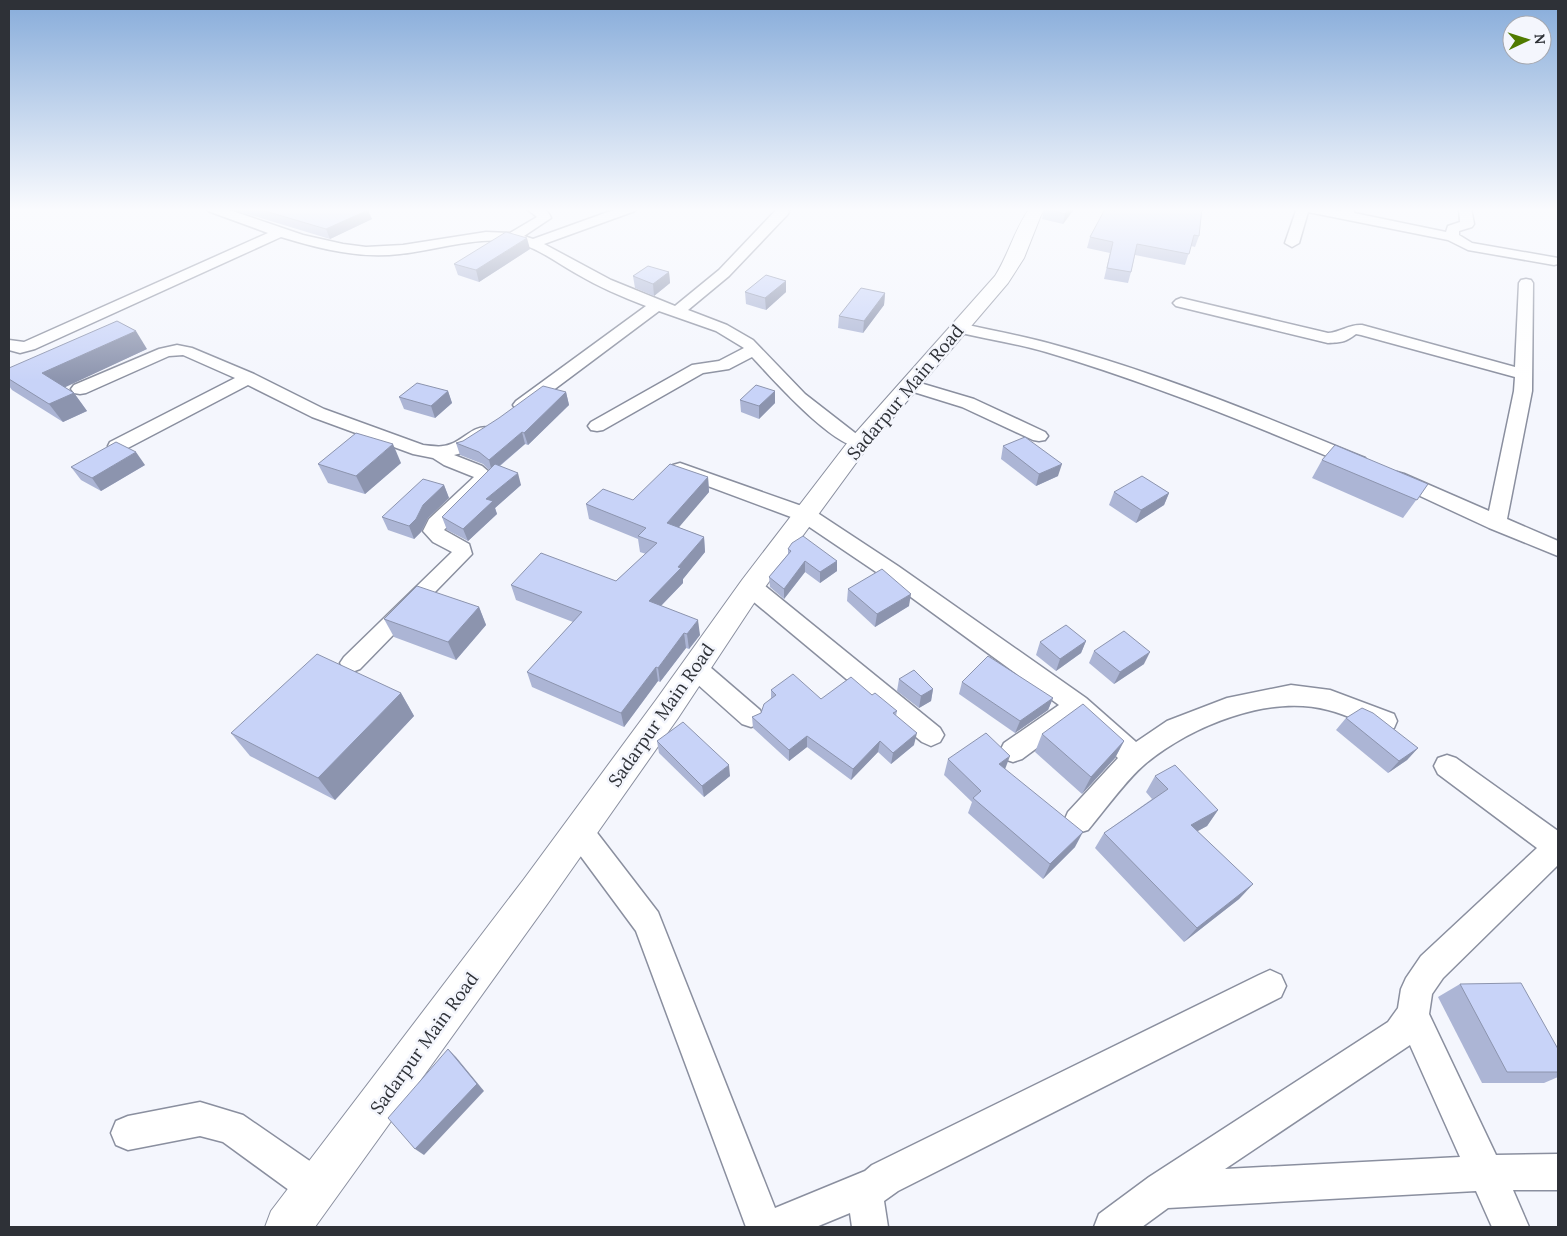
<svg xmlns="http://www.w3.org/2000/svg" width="1567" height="1236" font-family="Lora,serif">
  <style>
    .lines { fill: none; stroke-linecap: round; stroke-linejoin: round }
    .street-casing { stroke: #8a8f9f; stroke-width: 3 }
    .secondary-casing { stroke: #8a8f9f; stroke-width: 2 }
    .street { fill: #fff; fill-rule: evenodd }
    .secondary { fill: #fff; fill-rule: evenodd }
    .wall { fill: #acb5d5 }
    .shaded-wall { fill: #8c94ae }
    .building { fill: #c8d3f8; stroke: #8c94ae }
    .labels { text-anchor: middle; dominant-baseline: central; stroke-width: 5; stroke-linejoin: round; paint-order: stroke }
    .street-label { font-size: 18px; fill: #2e3137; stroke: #f4f6fd }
  </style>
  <rect width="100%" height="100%" fill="#f4f6fd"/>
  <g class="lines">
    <g class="street-casing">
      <g id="street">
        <path d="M207,208h17l79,27 40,9 23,3 37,-2 83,-13 24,1 27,-16 -11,-9c10,0 21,-2 25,10l-27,18 9,3 86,-31h17l-1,3 -91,33 67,36 64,26 44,-36 59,-62h10l1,3 -1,3 -59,62 -41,34 39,15 26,15 52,54 63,49 -3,4c-27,7 -94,-70 -113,-90l-23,12 -26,4 -100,57 -6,1 -6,-1 -3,-4 3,-4 101,-57 27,-4 25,-13 -28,-17 -57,-20 -131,98 -6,1 -6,-1 -3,-4 3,-4 130,-95c-24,-9 -47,-19 -69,-32 -20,-11 -41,-28 -64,-32 -38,-6 -75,8 -113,12 -40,5 -80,-5 -119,-17l-246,112 -15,4 -11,-3v-10l15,2 244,-109 -60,-22z"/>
        <polygon points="1297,208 1324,208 1341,211 1342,208 1354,208 1354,213 1446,232 1448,226 1460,222 1459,208 1471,208 1474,224 1472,227 1459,231 1459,235 1472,243 1558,258 1558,264 1554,265 1468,250 1448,240 1308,212 1299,243 1292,247 1285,243"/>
        <path d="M1526,279l5,1 2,3 -1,108 -25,128 51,22v15l-69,-28 -99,-46 -3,-4 3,-4 7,-2 7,2 85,37 25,-120 1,-14 -154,-42 -5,-1c-12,9 -14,8 -28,9l-152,-37 -3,-3 3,-3 5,-2 147,35c13,-1 21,-9 34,-8l153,42 4,-84 2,-3z"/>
        <path d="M959,323c30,7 60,12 89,20 108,29 213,72 317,115l2,4 -2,4 -7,2 -7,-2c-100,-42 -201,-83 -305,-114 -30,-9 -62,-13 -93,-21l-2,-3 2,-3z"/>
        <path d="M177,345l15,3 62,26 70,35 99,36c10,1 18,3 28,-1 14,-5 23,-20 39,-16l3,4 -3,4 -24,16 -12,3 28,11 13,11 -51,53 25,14 3,10 -112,115 -8,3 -8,-3 -4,-6 4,-6 108,-105 -19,-10 -10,-11 6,-12 45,-42 -30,-12 -11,-7 -20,-4 -101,-37 -64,-32 -124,65 -7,2 -7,-2 -2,-4 2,-4 125,-64 -52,-23 -14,1 -83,37 -6,1 -6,-1 -3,-4 3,-4 85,-36z"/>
        <polygon points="910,380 974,399 1045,432 1048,436 1045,440 1039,441 1033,440 962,407 904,389 901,385 904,381"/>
        <path d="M680,463l133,47 85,56 188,132 50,44 31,-21 60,-23 64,-13 39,5 64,24 3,7 -3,7 -9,3c-19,-6 -37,-16 -57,-21 -59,-16 -137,16 -183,54 -19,16 -40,46 -57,66l-10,3 -10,-3 -4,-9 4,-9 50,-54 -42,-39 -54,40 -9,3 -9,-3 -4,-8 4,-8 55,-38 -177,-129 -83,-56 -126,-47 -2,-4 2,-4z"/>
        <polygon points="751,579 759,581 940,728 944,735 940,742 931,746 922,742 743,593 740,587 743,581"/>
        <polygon points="695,659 703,661 760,710 763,717 760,724 751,727 742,724 687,675 683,668 687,661"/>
        <path d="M1447,755l9,3 102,73v34l-115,113 -11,16 -3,20 67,141 62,-1v36h-45l16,37h-37l-16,-36 -308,17 -26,19h-48l5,-13 50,-37 239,-155 10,-14 3,-19 5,-11 15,-22 116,-108 -99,-74 -4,-8 4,-8zM1410,1045l50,112 -235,12z"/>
        <polygon points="578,818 588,821 658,912 775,1208 865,1171 872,1165 1259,975 1270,970 1281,975 1286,986 1281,997 898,1191 884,1201 888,1227 852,1227 850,1213 816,1227 746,1227 636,931 568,839 564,830 568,821"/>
        <polygon points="200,1102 243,1115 330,1175 335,1188 330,1201 317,1206 304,1201 223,1142 200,1136 128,1150 116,1145 111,1133 116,1121 128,1116"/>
      </g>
    </g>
    <g class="secondary-casing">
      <path id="secondary" d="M1030,208h16l-5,7 -17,43 -16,25 -141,165 -107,146 -82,124 -130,185 -233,324h-50l6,-16 253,-332 132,-179 86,-120 109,-142 144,-162c14,-22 20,-48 35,-68z"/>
    </g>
    <use href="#street" class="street"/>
    <use href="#secondary" class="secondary"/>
  </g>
  <g class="wall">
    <polygon points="236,208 362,208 372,219 330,239 237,211"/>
    <polygon points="1044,208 1075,208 1063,224 1042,219"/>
    <polygon points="1105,209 1199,236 1195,247 1191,246 1185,265 1135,255 1131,272 1128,283 1104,279 1110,253 1087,248 1090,237"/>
    <polygon points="530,249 479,282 458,275 454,264"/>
    <polygon points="669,272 670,283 654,296 635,288 633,276"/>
    <polygon points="786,281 786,292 766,310 746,304 745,292"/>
    <polygon points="885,293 884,305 863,333 838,328 839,316"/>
    <polygon points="147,349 64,387 74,393 87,411 63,422 12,390 9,386 9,368"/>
    <polygon points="448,391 452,403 435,418 404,409 399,397"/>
    <polygon points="775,391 775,403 759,419 741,412 740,400"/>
    <polygon points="566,392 569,405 528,445 525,444 500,466 521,485 495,508 497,514 468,541 447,530 442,517 489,470 483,464 460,455 456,443 463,441"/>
    <polygon points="1003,446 1058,476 1036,486 1001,459"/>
    <polygon points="1322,460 1428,484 1403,518 1312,478"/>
    <polygon points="401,463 365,494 328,483 318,464"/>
    <polygon points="145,465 101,491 81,480 71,467"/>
    <polygon points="708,477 709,492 678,527 704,537 705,552 683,579 683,583 661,606 700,635 689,649 686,648 660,682 658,681 624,727 532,687 527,672 573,622 516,600 511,585 616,581 646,554 640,552 638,539 589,519 586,504 633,500"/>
    <polygon points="444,485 449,498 428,518 421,532 414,539 388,530 382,517"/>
    <polygon points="1114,492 1169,493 1164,505 1136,523 1109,505"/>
    <polygon points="788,549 837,561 837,571 820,583 805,572 784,599 770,587 769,577 788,554"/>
    <polygon points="848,589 909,606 875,627 847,601"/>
    <polygon points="479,607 486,625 456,660 394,637 384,619"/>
    <polygon points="1086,641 1081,653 1056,671 1036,655 1040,642"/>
    <polygon points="1094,651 1144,664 1114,684 1089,663"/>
    <polygon points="899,679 933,689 931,701 919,708 897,691"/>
    <polygon points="962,682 1053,698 1048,710 1015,733 959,694"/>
    <polygon points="771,690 821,699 872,695 897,711 896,716 914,745 891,764 878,752 851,780 807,747 789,761 753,728 752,717 761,713 771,698"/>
    <polygon points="401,693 414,716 335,800 250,756 231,733"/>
    <polygon points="1346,718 1418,748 1407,760 1388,773 1336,730"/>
    <polygon points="1042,734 1124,741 1115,758 1082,794 1035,752"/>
    <polygon points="657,741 730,776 704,797 659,753"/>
    <polygon points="948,759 1005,769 1075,847 1043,879 968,813 972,802 944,775"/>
    <polygon points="1155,776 1218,810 1207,826 1197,831 1253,884 1239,899 1184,942 1095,848 1104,833 1152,799 1146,792"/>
    <polygon points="1460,984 1558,1049 1558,1077 1544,1083 1482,1083 1438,997"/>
  </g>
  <g class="shaded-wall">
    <polygon points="1070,208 1075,208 1063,224 1065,214"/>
    <polygon points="368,210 372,219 330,239 326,229"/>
    <polygon points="527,238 530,249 479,282 476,270"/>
    <polygon points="669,272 670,283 654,296 653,284"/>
    <polygon points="786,281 786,292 766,310 765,298"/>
    <polygon points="885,293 884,305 863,333 864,321"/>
    <polygon points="136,331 147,349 55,392 42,373"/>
    <polygon points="448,391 452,403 435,418 431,406"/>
    <polygon points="775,391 775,403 759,419 759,406"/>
    <polygon points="566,392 569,405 528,445 524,433"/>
    <polygon points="74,393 87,411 63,422 49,404"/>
    <polygon points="522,432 525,444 492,472 489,460"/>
    <polygon points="393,444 401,463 365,494 356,476"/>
    <polygon points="136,452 145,465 101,491 92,478"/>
    <polygon points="1062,464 1058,476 1036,486 1039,474"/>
    <polygon points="518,473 521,485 495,508 497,514 468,541 463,529 486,499"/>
    <polygon points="708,477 709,492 669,539 667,523"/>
    <polygon points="444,485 449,498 428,518 421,532 414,539 409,526 423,505"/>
    <polygon points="1169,493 1164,505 1136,523 1141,510"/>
    <polygon points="704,537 705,552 683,579 683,583 651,616 649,601"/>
    <polygon points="805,561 805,572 784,599 784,589"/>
    <polygon points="837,561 837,571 820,583 820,572"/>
    <polygon points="911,594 909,606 875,627 877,614"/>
    <polygon points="479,607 486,625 456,660 448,642"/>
    <polygon points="698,620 700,635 689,649 687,634"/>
    <polygon points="684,633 686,648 660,682 658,668"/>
    <polygon points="1086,641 1081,653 1056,671 1060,659"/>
    <polygon points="1150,652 1144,664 1114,684 1120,672"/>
    <polygon points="656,667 658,681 624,727 621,713"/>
    <polygon points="933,689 931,701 919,708 921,696"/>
    <polygon points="401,693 414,716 335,800 318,778"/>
    <polygon points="1053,698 1048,710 1015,733 1020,721"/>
    <polygon points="917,733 914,745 891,764 893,753"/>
    <polygon points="807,736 807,747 789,761 789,750"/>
    <polygon points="880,741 878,752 851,780 853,769"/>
    <polygon points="1124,741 1115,758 1082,794 1091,777"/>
    <polygon points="1418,748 1407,760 1388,773 1399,761"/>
    <polygon points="1010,756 1004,772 999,764"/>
    <polygon points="729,765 730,776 704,797 702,786"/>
    <polygon points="1218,810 1207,826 1180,841 1191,825"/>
    <polygon points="1083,832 1075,847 1043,879 1050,864"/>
    <polygon points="1253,884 1239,899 1184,942 1197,928"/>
    <polygon points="448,1049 456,1057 484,1091 424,1155 415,1149"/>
  </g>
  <g class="building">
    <polygon points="255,208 362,208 368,210 326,229"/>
    <polygon points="1044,208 1070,208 1065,214"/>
    <polygon points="1116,208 1165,208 1177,210 1178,208 1202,208 1199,236 1194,235 1189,254 1137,244 1131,272 1107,268 1113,242 1090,237 1105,209 1115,211"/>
    <polygon points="506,232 527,238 476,270 454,264"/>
    <polygon points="648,266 669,272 653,284 633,276"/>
    <polygon points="766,275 786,281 765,298 745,292"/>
    <polygon points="861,288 885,293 864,321 839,316"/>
    <polygon points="117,321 136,331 42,373 74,393 49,404 9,379 9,368"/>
    <polygon points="417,383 448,391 431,406 399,397"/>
    <polygon points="756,385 775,391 759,406 740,400"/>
    <polygon points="543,386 566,392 524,433 522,432 489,460 479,452 456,443 463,441 499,418"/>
    <polygon points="356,433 393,444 356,476 318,464"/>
    <polygon points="1025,437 1062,464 1039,474 1003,446"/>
    <polygon points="116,442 136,452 92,478 71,467"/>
    <polygon points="1335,445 1428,484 1417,500 1322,460"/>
    <polygon points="495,464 518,473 486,499 493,501 463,529 442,517"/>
    <polygon points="670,464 708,477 667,523 704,537 678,567 681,568 649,601 698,620 687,634 684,633 658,668 656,667 621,713 527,672 582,612 511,585 541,553 616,581 657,543 638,536 646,528 586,504 603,489 633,500"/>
    <polygon points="1142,476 1169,493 1141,510 1114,492"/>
    <polygon points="423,479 444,485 423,505 416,519 409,526 382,517"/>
    <polygon points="803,536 837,561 820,572 805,561 784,589 769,577 791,551 788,549 792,543"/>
    <polygon points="882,569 911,594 877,614 848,589"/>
    <polygon points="417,586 479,607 448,642 384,619"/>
    <polygon points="1066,625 1086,641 1060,659 1040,642"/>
    <polygon points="1124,631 1150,652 1120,672 1094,651"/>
    <polygon points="317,654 401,693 318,778 231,733"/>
    <polygon points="988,656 1053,698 1020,721 962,682"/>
    <polygon points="914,670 933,689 921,696 899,679"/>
    <polygon points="793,674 821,699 851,677 872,695 875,693 897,711 893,713 917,733 893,753 880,741 853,769 807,736 789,750 752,717 761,713 764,704 776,695 771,690"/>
    <polygon points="1083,704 1124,741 1091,777 1042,734"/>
    <polygon points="1362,708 1373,713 1418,748 1399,761 1346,718"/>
    <polygon points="683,722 729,765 702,786 657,741"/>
    <polygon points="986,733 1010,756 999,764 1083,832 1050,864 973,798 981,791 948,759"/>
    <polygon points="1175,765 1218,810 1191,825 1253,884 1197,928 1104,833 1168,789 1155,776"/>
    <polygon points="1521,983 1558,1049 1558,1072 1507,1072 1460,984"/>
    <polygon points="448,1049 477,1084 415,1149 388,1118"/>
  </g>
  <linearGradient id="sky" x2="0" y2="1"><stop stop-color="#87acda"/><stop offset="0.55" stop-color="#fafbfe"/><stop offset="1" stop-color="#fafbfe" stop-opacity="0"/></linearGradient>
  <rect width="1567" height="381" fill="url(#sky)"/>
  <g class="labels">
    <g class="street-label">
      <text transform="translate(905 392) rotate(-50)">Sadarpur Main Road</text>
      <text transform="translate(661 715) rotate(-55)">Sadarpur Main Road</text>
      <text transform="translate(424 1043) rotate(-54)">Sadarpur Main Road</text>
    </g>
  </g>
  <rect width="1567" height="1236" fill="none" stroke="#2e3137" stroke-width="20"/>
  <g transform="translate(1527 40) rotate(86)"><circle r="24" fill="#f4f6fd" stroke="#a5a7ae"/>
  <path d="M0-4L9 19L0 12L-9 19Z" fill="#507b00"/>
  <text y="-8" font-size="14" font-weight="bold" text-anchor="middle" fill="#2e3137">N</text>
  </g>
</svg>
